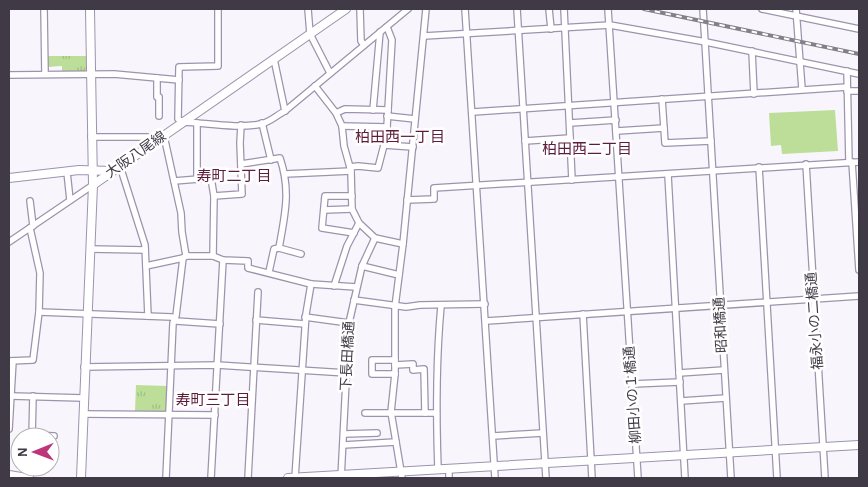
<svg xmlns="http://www.w3.org/2000/svg" width="868" height="487" font-family="'Alegreya Sans','Noto Sans JP',sans-serif">
  <style>
    .park { fill: url(#park-tufts) }
    .pitch { fill: #bcde98 }
    .lines { fill: none; stroke-linecap: round; stroke-linejoin: round }
    .street-casing { stroke: #9d93ae; stroke-width: 8 }
    .secondary-casing { stroke: #9d93ae; stroke-width: 10 }
    .street { stroke: #fff; stroke-width: 5.5 }
    .secondary { stroke: #fff; stroke-width: 8 }
    .rail-casing { stroke: #84808a; stroke-width: 4 }
    .rail { stroke: #fff; stroke-width: 2; stroke-dasharray: 5.5; stroke-linecap: butt }
    .labels { text-anchor: middle; dominant-baseline: central; stroke-width: 5; stroke-linejoin: round; paint-order: stroke }
    .street-label { font-size: 14px; fill: #3f3a46; stroke: #fff }
    .neighbourhood-label { font-size: 15px; fill: #5d1c3b; stroke: #fff }
  </style>
  <defs>
    <pattern id="park-tufts" width="24" height="20" patternUnits="userSpaceOnUse" patternTransform="scale(1.25)"><rect width="24" height="20" fill="#bcde98"/><path d="M3 7l-1-3M5 7V3M7 7l1-3M15 17l-1-3M17 17v-4M19 17l1-3" fill="none" stroke="#a3bf84"/></pattern>
  </defs>
  <rect width="100%" height="100%" fill="#f8f6fc"/>
  <g class="park">
    <polygon points="46,56 86,56 86,72 62,73 62,66 46,67"/>
    <polygon points="136,385 168,386 168,411 165,413 135,412"/>
  </g>
  <polygon class="pitch" points="835,110 838,151 782,154 781,145 771,146 769,113"/>
  <g class="lines">
    <g class="street-casing">
      <g id="street">
        <polyline points="44,9 45,74"/>
        <path d="M218,9v57l-39,1 -1,52 5,3c24,1 55,7 78,2 9,-2 16,-9 24,-13l123,-102"/>
        <polyline points="308,9 310,34 330,73"/>
        <polyline points="360,9 361,41 364,45"/>
        <polyline points="465,9 495,478"/>
        <polyline points="517,9 546,478"/>
        <polyline points="549,9 551,29"/>
        <polyline points="564,9 572,180"/>
        <polyline points="608,9 638,478"/>
        <polyline points="703,9 731,478"/>
        <polyline points="762,9 859,29"/>
        <polyline points="796,9 802,89"/>
        <polyline points="424,36 610,25 706,42 859,74"/>
        <polyline points="752,51 754,94"/>
        <polyline points="274,59 285,111"/>
        <polyline points="847,71 849,162"/>
        <polyline points="9,75 114,74 179,80"/>
        <polyline points="157,78 157,97 159,97 159,116"/>
        <polyline points="315,86 336,113 342,126 344,146 351,171 352,209 359,223 375,238 403,244"/>
        <polyline points="847,91 859,91"/>
        <polyline points="662,99 665,143 711,141"/>
        <polyline points="373,110 380,32"/>
        <polyline points="473,112 847,87"/>
        <polyline points="336,113 345,109 388,110"/>
        <polyline points="387,116 415,119"/>
        <polyline points="262,123 271,160"/>
        <polyline points="570,123 616,120"/>
        <polyline points="342,126 387,127 392,40 387,27"/>
        <polyline points="617,131 664,128"/>
        <polyline points="164,136 181,213 182,232 186,256 183,258 176,316 173,323 166,478"/>
        <polyline points="91,137 149,137 154,143"/>
        <polyline points="525,141 570,138"/>
        <polyline points="386,145 387,127"/>
        <polyline points="852,162 859,270"/>
        <path d="M241,164l39,-6c11,33 5,56 -1,90l-5,1 -5,23"/>
        <polyline points="806,164 825,478"/>
        <polyline points="120,166 145,245 148,316"/>
        <polyline points="350,167 358,166 378,168 384,145 413,147"/>
        <polyline points="759,167 777,478"/>
        <polyline points="67,172 70,200"/>
        <polyline points="285,174 351,171"/>
        <polyline points="668,175 685,478"/>
        <polyline points="197,179 197,123"/>
        <polyline points="174,181 211,178 214,196 213,256"/>
        <polyline points="214,196 242,194 240,143 241,125"/>
        <polyline points="352,196 325,196 322,228 354,233"/>
        <polyline points="407,200 434,199 434,188 859,162"/>
        <polyline points="30,201 33,226"/>
        <polyline points="324,210 352,209"/>
        <polyline points="9,242 93,185"/>
        <polyline points="279,248 301,254"/>
        <polyline points="90,249 145,250"/>
        <polyline points="186,256 213,256 223,260 248,261 248,268 311,284 356,287"/>
        <polyline points="146,266 183,258"/>
        <polyline points="362,266 399,275"/>
        <polyline points="334,286 347,246 359,223"/>
        <polyline points="354,300 406,307 420,305 485,304"/>
        <polyline points="39,312 172,317 176,321 220,324"/>
        <polyline points="583,314 592,478"/>
        <polyline points="305,317 349,323"/>
        <polyline points="256,320 305,324"/>
        <polyline points="486,321 859,296"/>
        <polyline points="9,361 33,360 39,312 40,273 30,228"/>
        <polyline points="395,365 413,364 413,370 424,369 425,413"/>
        <polyline points="84,367 217,365 347,373"/>
        <polyline points="679,373 724,370"/>
        <polyline points="395,374 372,374 372,360 395,360"/>
        <polyline points="632,384 680,382"/>
        <polyline points="11,396 83,398"/>
        <polyline points="681,401 726,398"/>
        <polyline points="365,413 436,413"/>
        <polyline points="83,414 215,415"/>
        <polyline points="9,429 13,361"/>
        <polyline points="344,434 377,433"/>
        <polyline points="32,435 54,436"/>
        <polyline points="493,436 543,433"/>
        <polyline points="32,437 33,396"/>
        <polyline points="343,445 396,442"/>
        <polyline points="449,468 449,478"/>
        <path d="M438,469c-2,-55 -2,-109 3,-163"/>
        <polyline points="30,478 31,467"/>
        <polyline points="211,478 223,260"/>
        <polyline points="248,478 258,292"/>
        <polyline points="295,478 306,314 311,284"/>
        <polyline points="341,478 349,323 362,266 375,238"/>
        <polyline points="402,478 391,412 395,374 395,307 403,244 426,9"/>
      </g>
    </g>
    <g class="secondary-casing">
      <g id="secondary">
        <polyline points="9,178 79,170 111,171"/>
        <polyline points="93,185 346,9"/>
        <polyline points="9,475 27,478"/>
        <polyline points="81,478 93,185 90,9"/>
        <polyline points="288,478 859,445"/>
      </g>
    </g>
    <use href="#street" class="street"/>
    <use href="#secondary" class="secondary"/>
    <g class="rail-casing">
      <polyline id="rail" points="644,9 859,54"/>
    </g>
    <use href="#rail" class="rail"/>
  </g>
  <g class="labels">
    <g class="street-label">
      <text transform="translate(136 155) rotate(-35)">大阪八尾線</text>
      <text transform="translate(815 321) rotate(-94)">福永小の二橋通</text>
      <text transform="translate(721 325) rotate(-93)">昭和橋通</text>
      <text transform="translate(348 356) rotate(-87)">下長田橋通</text>
      <text transform="translate(633 395) rotate(-94)">柳田小の１橋通</text>
    </g>
    <g class="neighbourhood-label">
      <text x="400" y="137">柏田西一丁目</text>
      <text x="587" y="149">柏田西二丁目</text>
      <text x="234" y="176">寿町二丁目</text>
      <text x="213" y="400">寿町三丁目</text>
    </g>
  </g>
  <rect width="868" height="487" fill="none" stroke="#3f3a46" stroke-width="20"/>
  <g transform="translate(35 452) rotate(269)"><circle r="24" fill="#ffffff" stroke="#b2b0b5"/>
  <path d="M0-4L9 19L0 12L-9 19Z" fill="#bc3679"/>
  <text y="-8" font-size="14" font-weight="bold" text-anchor="middle" fill="#3f3a46">N</text>
  </g>
</svg>
